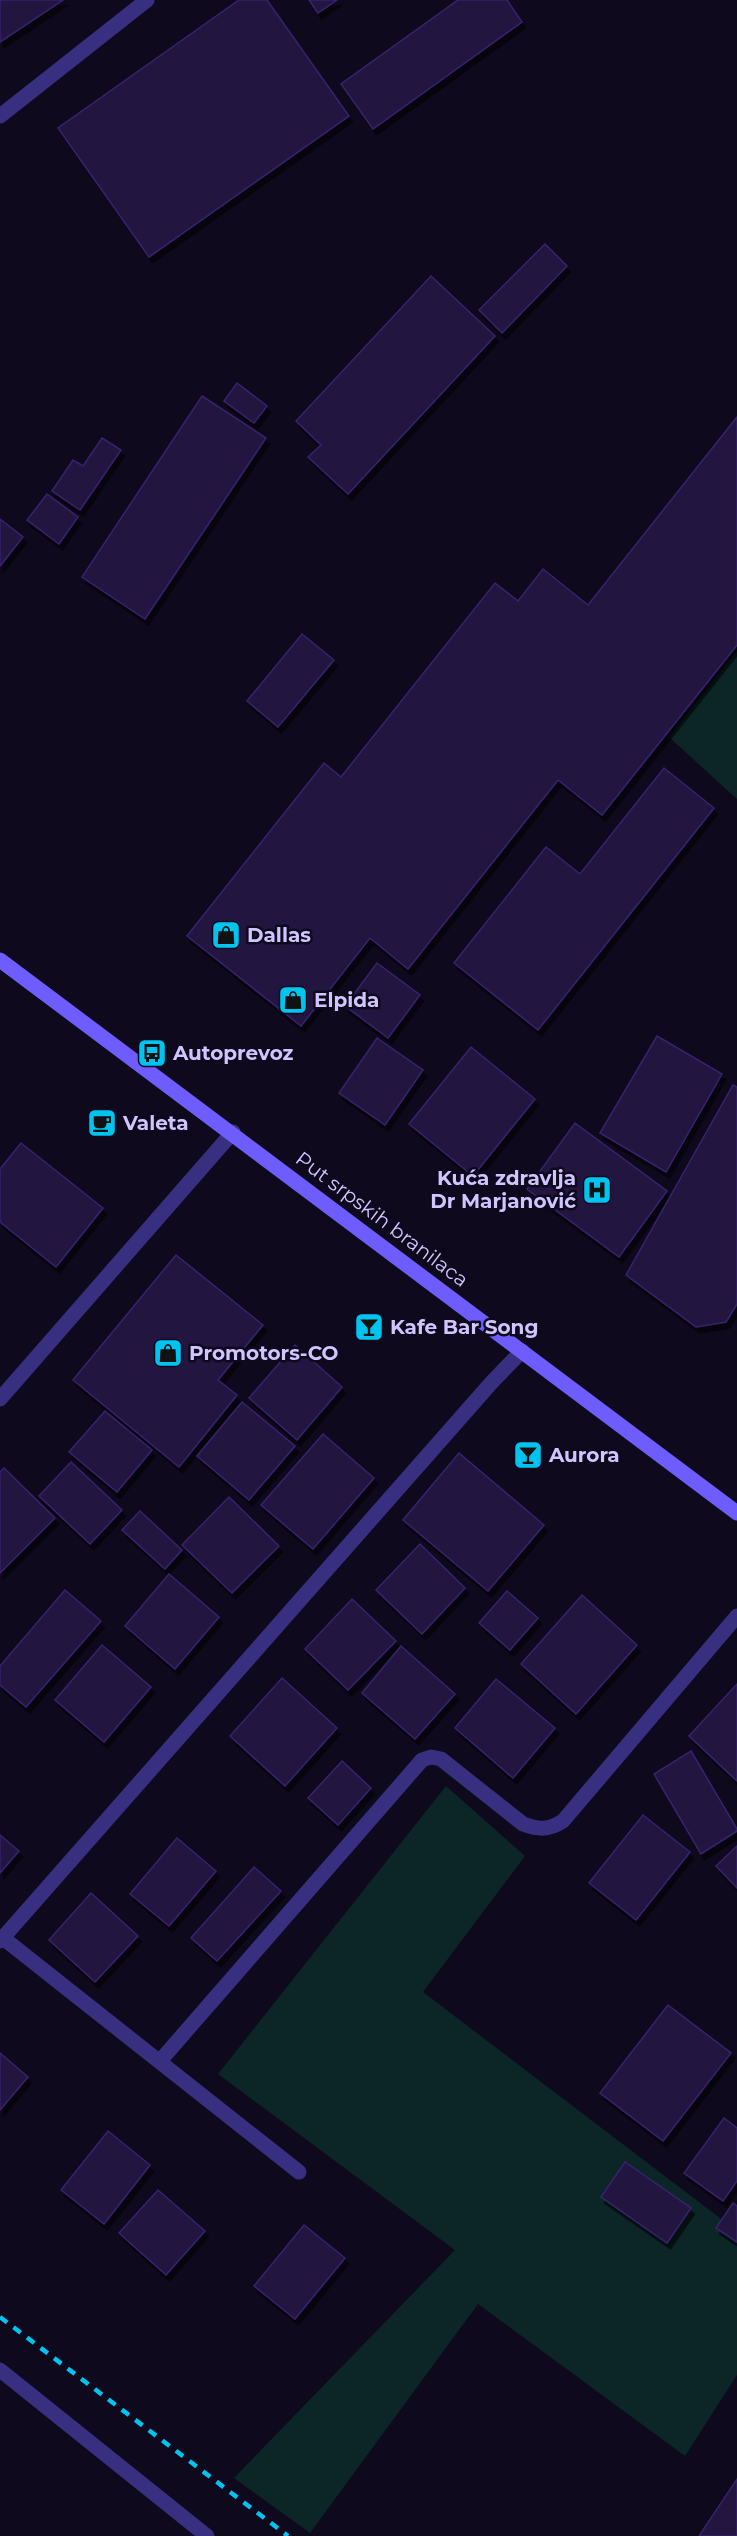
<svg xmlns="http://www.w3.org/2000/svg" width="737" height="2536" font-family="Montserrat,sans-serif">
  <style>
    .green { fill: #0c2627 }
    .building { fill: #20143f; stroke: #38236e; stroke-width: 1.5; filter: url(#shadow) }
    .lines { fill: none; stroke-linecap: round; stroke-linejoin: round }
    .lane { stroke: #392f80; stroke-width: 15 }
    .street { stroke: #392f80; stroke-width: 15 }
    .secondary { stroke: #6e5cff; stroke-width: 15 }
    .rail { stroke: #00c4f0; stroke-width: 4.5; stroke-dasharray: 9 8; stroke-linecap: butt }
    .labels { text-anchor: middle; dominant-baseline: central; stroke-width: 5; stroke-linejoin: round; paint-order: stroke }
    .poi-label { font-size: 20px; font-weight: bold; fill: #d0c5ff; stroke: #0e091d; text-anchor: start }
    .street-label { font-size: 20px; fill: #d0c5ff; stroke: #0e091d }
  </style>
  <defs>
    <filter id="shadow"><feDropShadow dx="3.5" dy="6" stdDeviation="0" flood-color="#0009"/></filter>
  </defs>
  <rect width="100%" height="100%" fill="#0e091d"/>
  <g class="green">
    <polygon points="737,651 737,799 669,737"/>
    <polygon points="446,1786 525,1856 423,1992 737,2231 737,2375 685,2456 478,2304 310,2533 234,2478 455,2250 218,2074"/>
  </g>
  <g class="building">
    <polygon points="0,0 63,0 0,42"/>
    <polygon points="239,0 267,0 349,116 149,257 58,128"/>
    <polygon points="309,0 337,0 318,13"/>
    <polygon points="458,0 507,0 522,22 373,129 341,84"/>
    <polygon points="545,244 567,266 502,333 479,310"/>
    <polygon points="431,276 495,336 348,494 308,457 321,445 296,421"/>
    <polygon points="237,383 267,406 254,423 224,401"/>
    <polygon points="202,396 266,438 145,619 82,577"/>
    <polygon points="737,417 737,645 602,815 558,780 408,969 370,938 301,1026 187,936 324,763 341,777 495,583 518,601 543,569 588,605"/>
    <polygon points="102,438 121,450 80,510 52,491 73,460 83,466"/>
    <polygon points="47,494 78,517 59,544 27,520"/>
    <polygon points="0,519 23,537 0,566"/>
    <polygon points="302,634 334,660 278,727 247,701"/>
    <polygon points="664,768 714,808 538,1030 454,963 546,847 580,874"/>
    <polygon points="377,963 420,995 388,1038 345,1006"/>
    <polygon points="657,1036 722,1074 666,1172 600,1133"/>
    <polygon points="377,1038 423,1070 385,1125 339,1093"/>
    <polygon points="471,1047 535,1099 473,1176 409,1124"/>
    <polygon points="733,1085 737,1087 737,1304 726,1322 696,1327 626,1275"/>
    <polygon points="575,1123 667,1191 619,1257 527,1189"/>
    <polygon points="21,1143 103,1208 56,1267 0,1222 0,1169"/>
    <polygon points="176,1255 263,1325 218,1380 237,1395 179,1467 73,1380"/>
    <polygon points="295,1345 342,1387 297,1440 249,1398"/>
    <polygon points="242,1402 295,1446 249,1500 197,1456"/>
    <polygon points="105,1411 152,1450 117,1492 69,1452"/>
    <polygon points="323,1434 374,1478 313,1549 261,1505"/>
    <polygon points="459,1453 544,1525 488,1591 403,1520"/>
    <polygon points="71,1462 122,1510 90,1544 39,1496"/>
    <polygon points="4,1468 55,1518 0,1573 0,1472"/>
    <polygon points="229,1497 279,1546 232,1593 182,1545"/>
    <polygon points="140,1511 182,1550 165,1569 122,1530"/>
    <polygon points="420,1544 465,1588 422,1634 376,1590"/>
    <polygon points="169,1574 219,1617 175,1669 125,1626"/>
    <polygon points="65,1590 101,1621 26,1707 0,1685 0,1666"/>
    <polygon points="507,1591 538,1618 510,1650 479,1623"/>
    <polygon points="582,1595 637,1645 576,1714 521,1664"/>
    <polygon points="352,1599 396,1641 348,1690 305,1649"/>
    <polygon points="102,1645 151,1687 104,1742 55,1700"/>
    <polygon points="401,1646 455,1694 415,1739 362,1693"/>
    <polygon points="282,1678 337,1728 285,1786 230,1736"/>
    <polygon points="496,1679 555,1728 513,1778 455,1728"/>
    <polygon points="737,1684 737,1781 689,1736"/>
    <polygon points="691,1751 737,1829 737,1831 701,1854 654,1774"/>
    <polygon points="342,1761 371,1788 338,1825 308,1798"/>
    <polygon points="643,1815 690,1852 636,1920 589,1883"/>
    <polygon points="0,1835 19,1851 0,1873"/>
    <polygon points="177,1838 216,1871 169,1926 130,1894"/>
    <polygon points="737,1846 737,1888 716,1866"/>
    <polygon points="254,1867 281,1891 217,1961 191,1938"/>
    <polygon points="91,1893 138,1936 95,1982 49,1940"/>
    <polygon points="668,2005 731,2053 663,2141 600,2093"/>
    <polygon points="0,2053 28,2077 0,2110"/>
    <polygon points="724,2118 737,2128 737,2181 723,2201 684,2173"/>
    <polygon points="108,2131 150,2165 104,2224 61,2190"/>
    <polygon points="625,2162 691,2208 667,2243 601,2197"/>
    <polygon points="158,2190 205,2231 166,2275 119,2233"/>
    <polygon points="733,2203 737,2206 737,2242 716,2228"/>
    <polygon points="304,2225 345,2258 295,2319 254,2286"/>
    <polygon points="737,2479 737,2536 699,2536"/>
  </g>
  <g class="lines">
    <path class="lane" d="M160,2061l262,-301 9,-3 10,2 82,65c16,6 26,6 40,-3l174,-205"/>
    <g class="street">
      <polyline points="0,116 147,0"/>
      <polyline points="0,1399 233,1132"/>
      <polyline points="3,1938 299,2172"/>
      <polyline points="0,1941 492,1382 522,1351"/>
      <polyline points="0,2370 207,2536"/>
    </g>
    <polyline class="secondary" points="0,960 737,1513"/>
    <polyline class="rail" points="0,2317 288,2536"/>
  </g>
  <defs>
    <g id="shop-square" transform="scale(1.5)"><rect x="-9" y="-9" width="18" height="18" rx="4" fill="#00c4f0" stroke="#0e091d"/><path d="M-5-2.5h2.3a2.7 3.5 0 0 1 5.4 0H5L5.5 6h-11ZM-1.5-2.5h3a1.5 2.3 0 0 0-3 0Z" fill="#111"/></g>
    <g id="bus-square" transform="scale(1.5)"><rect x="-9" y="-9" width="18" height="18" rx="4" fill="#00c4f0" stroke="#0e091d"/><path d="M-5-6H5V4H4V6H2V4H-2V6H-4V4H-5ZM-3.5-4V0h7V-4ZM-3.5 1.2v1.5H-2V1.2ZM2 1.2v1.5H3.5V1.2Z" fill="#111"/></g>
    <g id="cafe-square" transform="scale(1.5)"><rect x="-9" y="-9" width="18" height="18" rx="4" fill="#00c4f0" stroke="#0e091d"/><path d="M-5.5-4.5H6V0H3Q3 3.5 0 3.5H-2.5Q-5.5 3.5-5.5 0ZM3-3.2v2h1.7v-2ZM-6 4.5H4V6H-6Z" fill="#111"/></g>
    <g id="hospital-square" transform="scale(1.5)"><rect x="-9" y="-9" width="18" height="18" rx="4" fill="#00c4f0" stroke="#0e091d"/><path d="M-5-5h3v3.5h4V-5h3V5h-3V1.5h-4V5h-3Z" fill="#111"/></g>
    <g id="bar-square" transform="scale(1.5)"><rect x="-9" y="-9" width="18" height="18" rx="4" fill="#00c4f0" stroke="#0e091d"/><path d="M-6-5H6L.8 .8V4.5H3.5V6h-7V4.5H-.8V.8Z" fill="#111"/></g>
  </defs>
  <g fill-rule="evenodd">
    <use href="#shop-square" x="226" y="935"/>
    <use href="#shop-square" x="293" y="1000"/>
    <use href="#bus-square" x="152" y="1053"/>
    <use href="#cafe-square" x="102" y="1123"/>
    <use href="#hospital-square" x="597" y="1190"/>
    <use href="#bar-square" x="369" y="1327"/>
    <use href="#shop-square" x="168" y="1353"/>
    <use href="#bar-square" x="528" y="1455"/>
  </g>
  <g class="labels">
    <g class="poi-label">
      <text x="247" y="935">Dallas</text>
      <text x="314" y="1000">Elpida</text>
      <text x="173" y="1053">Autoprevoz</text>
      <text x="123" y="1123">Valeta</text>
      <text x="576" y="1178" text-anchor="end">Kuća zdravlja<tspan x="576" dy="23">Dr Marjanović</tspan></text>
      <text x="390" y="1327">Kafe Bar Song</text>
      <text x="189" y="1353">Promotors-CO</text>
      <text x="549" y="1455">Aurora</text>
    </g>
    <g class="street-label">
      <text transform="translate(382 1219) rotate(37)">Put srpskih branilaca</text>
    </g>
  </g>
</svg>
